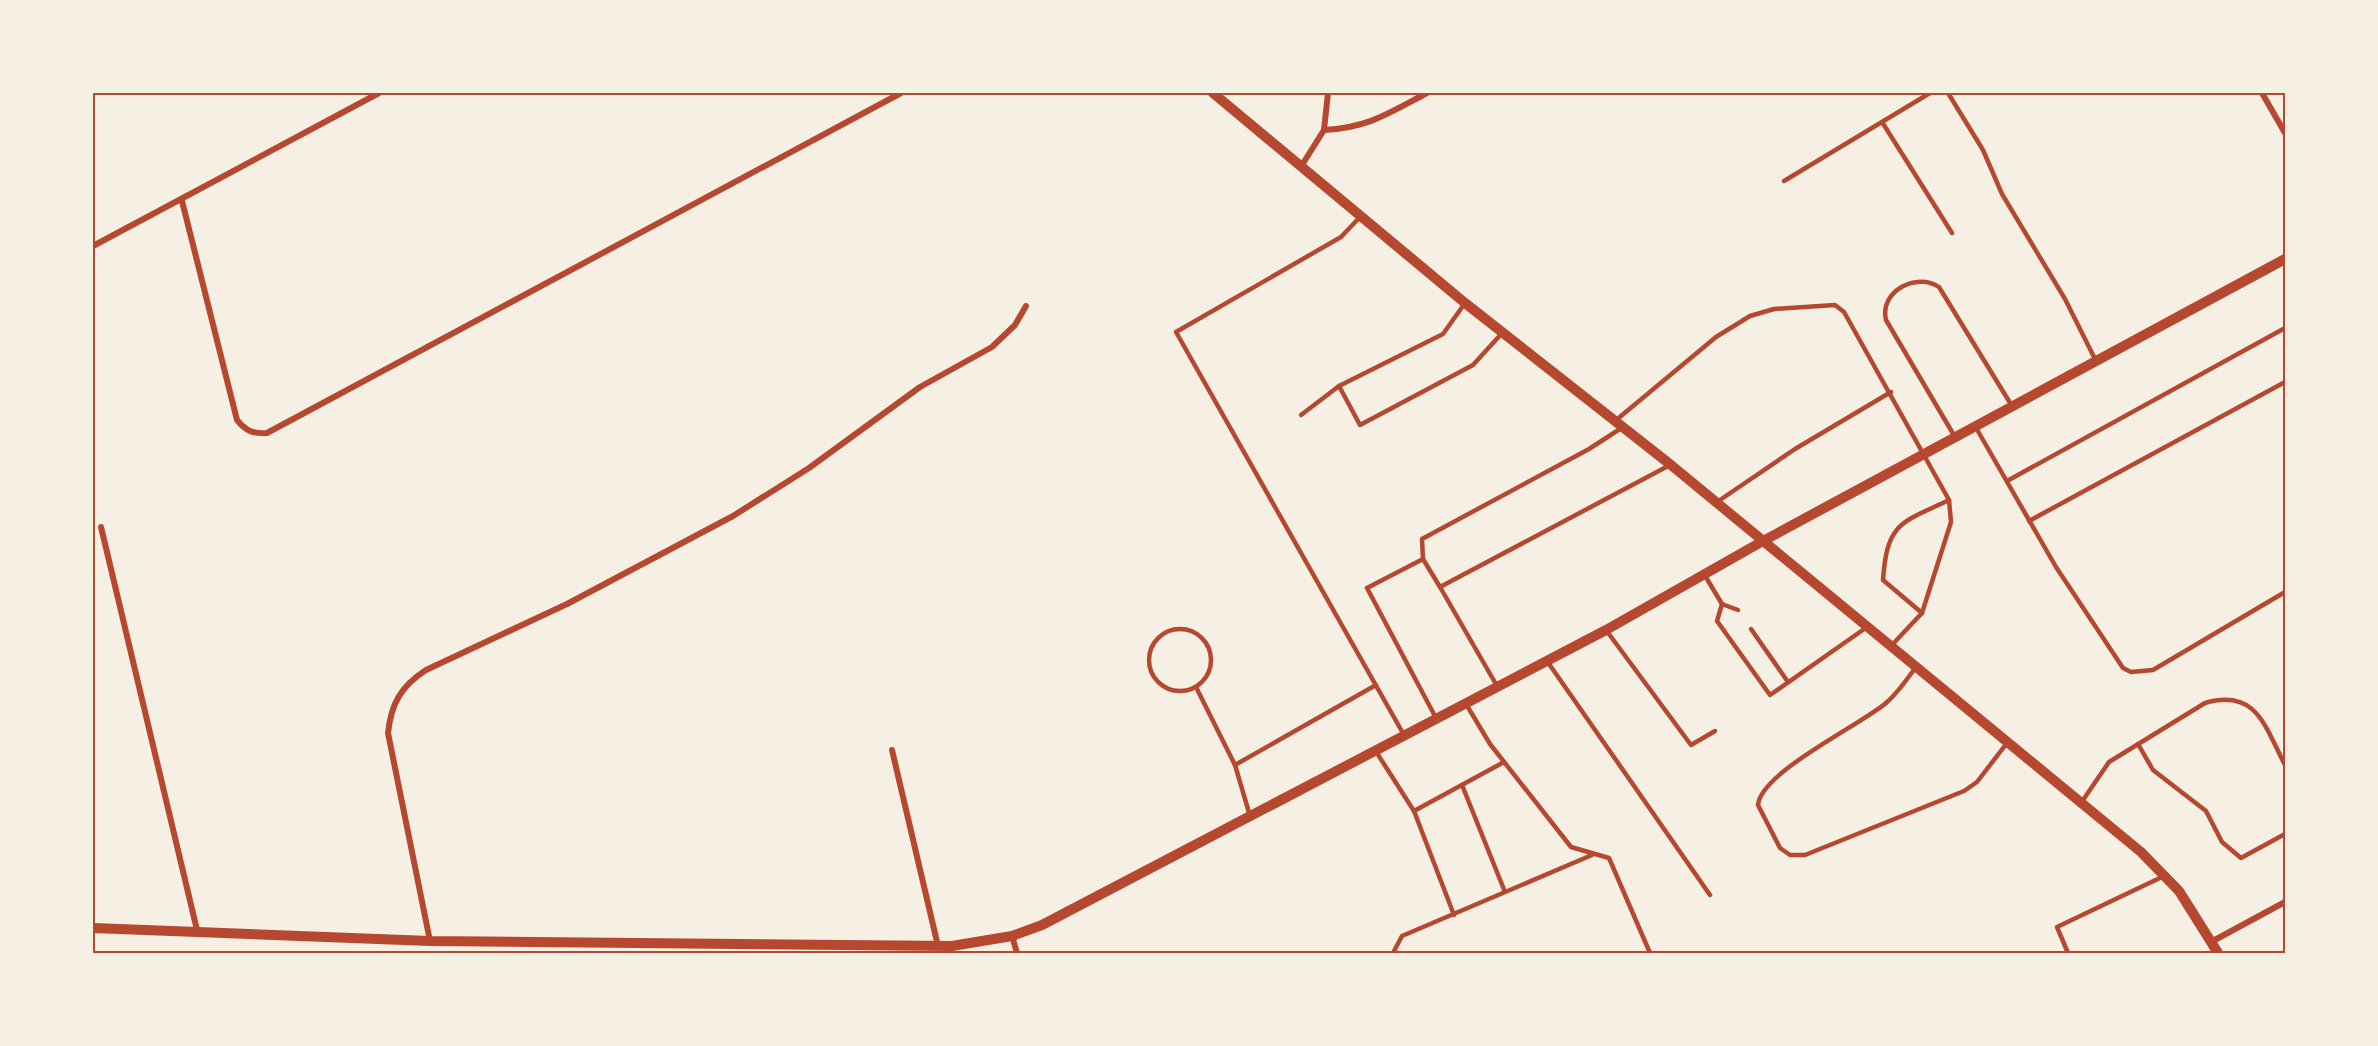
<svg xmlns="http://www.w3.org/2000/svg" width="2378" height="1046" font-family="Commissioner,sans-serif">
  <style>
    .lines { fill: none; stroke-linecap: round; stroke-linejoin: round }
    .service { stroke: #b5482f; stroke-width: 4.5 }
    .minor { stroke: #b5482f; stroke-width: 6 }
    .tertiary { stroke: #b5482f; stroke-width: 10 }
    .neatline { fill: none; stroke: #b5482f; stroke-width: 2 }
  </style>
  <rect width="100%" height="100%" fill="#f6efe4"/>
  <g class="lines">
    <g class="service">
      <polyline points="1948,93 1983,150 2002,194 2065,299 2096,361"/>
      <polyline points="1882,122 1952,233"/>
      <polyline points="1784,181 1930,93"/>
      <polyline points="1360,217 1341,237 1176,332 1404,735"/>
      <polyline points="1465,303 1443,334 1339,386 1360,425 1473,365 1503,332"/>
      <polyline points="1301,415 1339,386"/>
      <polyline points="1615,421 1716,337 1750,316 1774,309 1835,305 1844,312 1949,500 1951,522 1922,613 1891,646"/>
      <polyline points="1975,426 2056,567 2123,668 2131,672 2153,670 2285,592"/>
      <path d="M1955,437l-69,-117c-7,-29 31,-48 53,-33l73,119"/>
      <polyline points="2007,481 2285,328"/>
      <polyline points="1717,502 1795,449 1891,392"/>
      <polyline points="2029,521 2285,382"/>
      <polyline points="1423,559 1422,539 1589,449 1623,427"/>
      <polyline points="1704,574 1722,604 1717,621 1770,695 1867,627"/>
      <polyline points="1440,587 1497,686"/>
      <polyline points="1722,604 1738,610"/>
      <path d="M1922,613l-39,-33c4,-58 18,-57 66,-80"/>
      <circle cx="1180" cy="660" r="31"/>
      <polyline points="1751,629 1788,682"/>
      <polyline points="1606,630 1691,745 1715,731"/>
      <polyline points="1547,661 1710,895"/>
      <path d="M1916,667c-9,12 -18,26 -30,36 -27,23 -125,69 -128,102l22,43 10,7h15l159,-64 13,-9 30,-39"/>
      <polyline points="1196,687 1235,765 1250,816"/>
      <polyline points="1466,704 1490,744 1571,847 1609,858 1650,953"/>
      <polyline points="1436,718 1367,588 1423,559 1440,587 1670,465"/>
      <polyline points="2138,744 2153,770 2206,811 2222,842 2241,858 2285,834"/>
      <polyline points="1375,750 1414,811 1454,915"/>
      <polyline points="1235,765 1376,685"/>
      <polyline points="1462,785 1505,892"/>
      <path d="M2081,803l28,-41 96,-59c52,-15 60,24 80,62"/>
      <polyline points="1414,811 1504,762"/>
      <polyline points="1393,953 1402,936 1592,855"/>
      <polyline points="2068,953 2057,927 2164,876"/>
    </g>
    <g class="minor">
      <polyline points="2262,93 2285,133"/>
      <path d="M1324,130c44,-2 65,-17 103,-37"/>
      <polyline points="1302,165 1324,130 1328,93"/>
      <path d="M182,201l55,219c9,11 16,14 30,13l634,-340"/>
      <polyline points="93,246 379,93"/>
      <polyline points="101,527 197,930"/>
      <polyline points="892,750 938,946"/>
      <polyline points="1012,936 1017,953"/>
      <path d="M430,941l-42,-208c3,-29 13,-47 38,-63l141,-66 166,-88 76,-48 111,-81 72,-40 23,-22 11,-19"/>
      <polyline points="2211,942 2285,902"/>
    </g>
    <g class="tertiary">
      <polyline points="1213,93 1465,303 1671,465 2141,852 2179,891 2218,953"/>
      <polyline points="93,928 430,941 952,946 1012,936 1042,925 1606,630 1763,541 2285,259"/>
    </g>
  </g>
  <rect width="2378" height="1046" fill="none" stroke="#f6efe4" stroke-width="189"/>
  <rect x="94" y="94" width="2190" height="858" class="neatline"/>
</svg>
